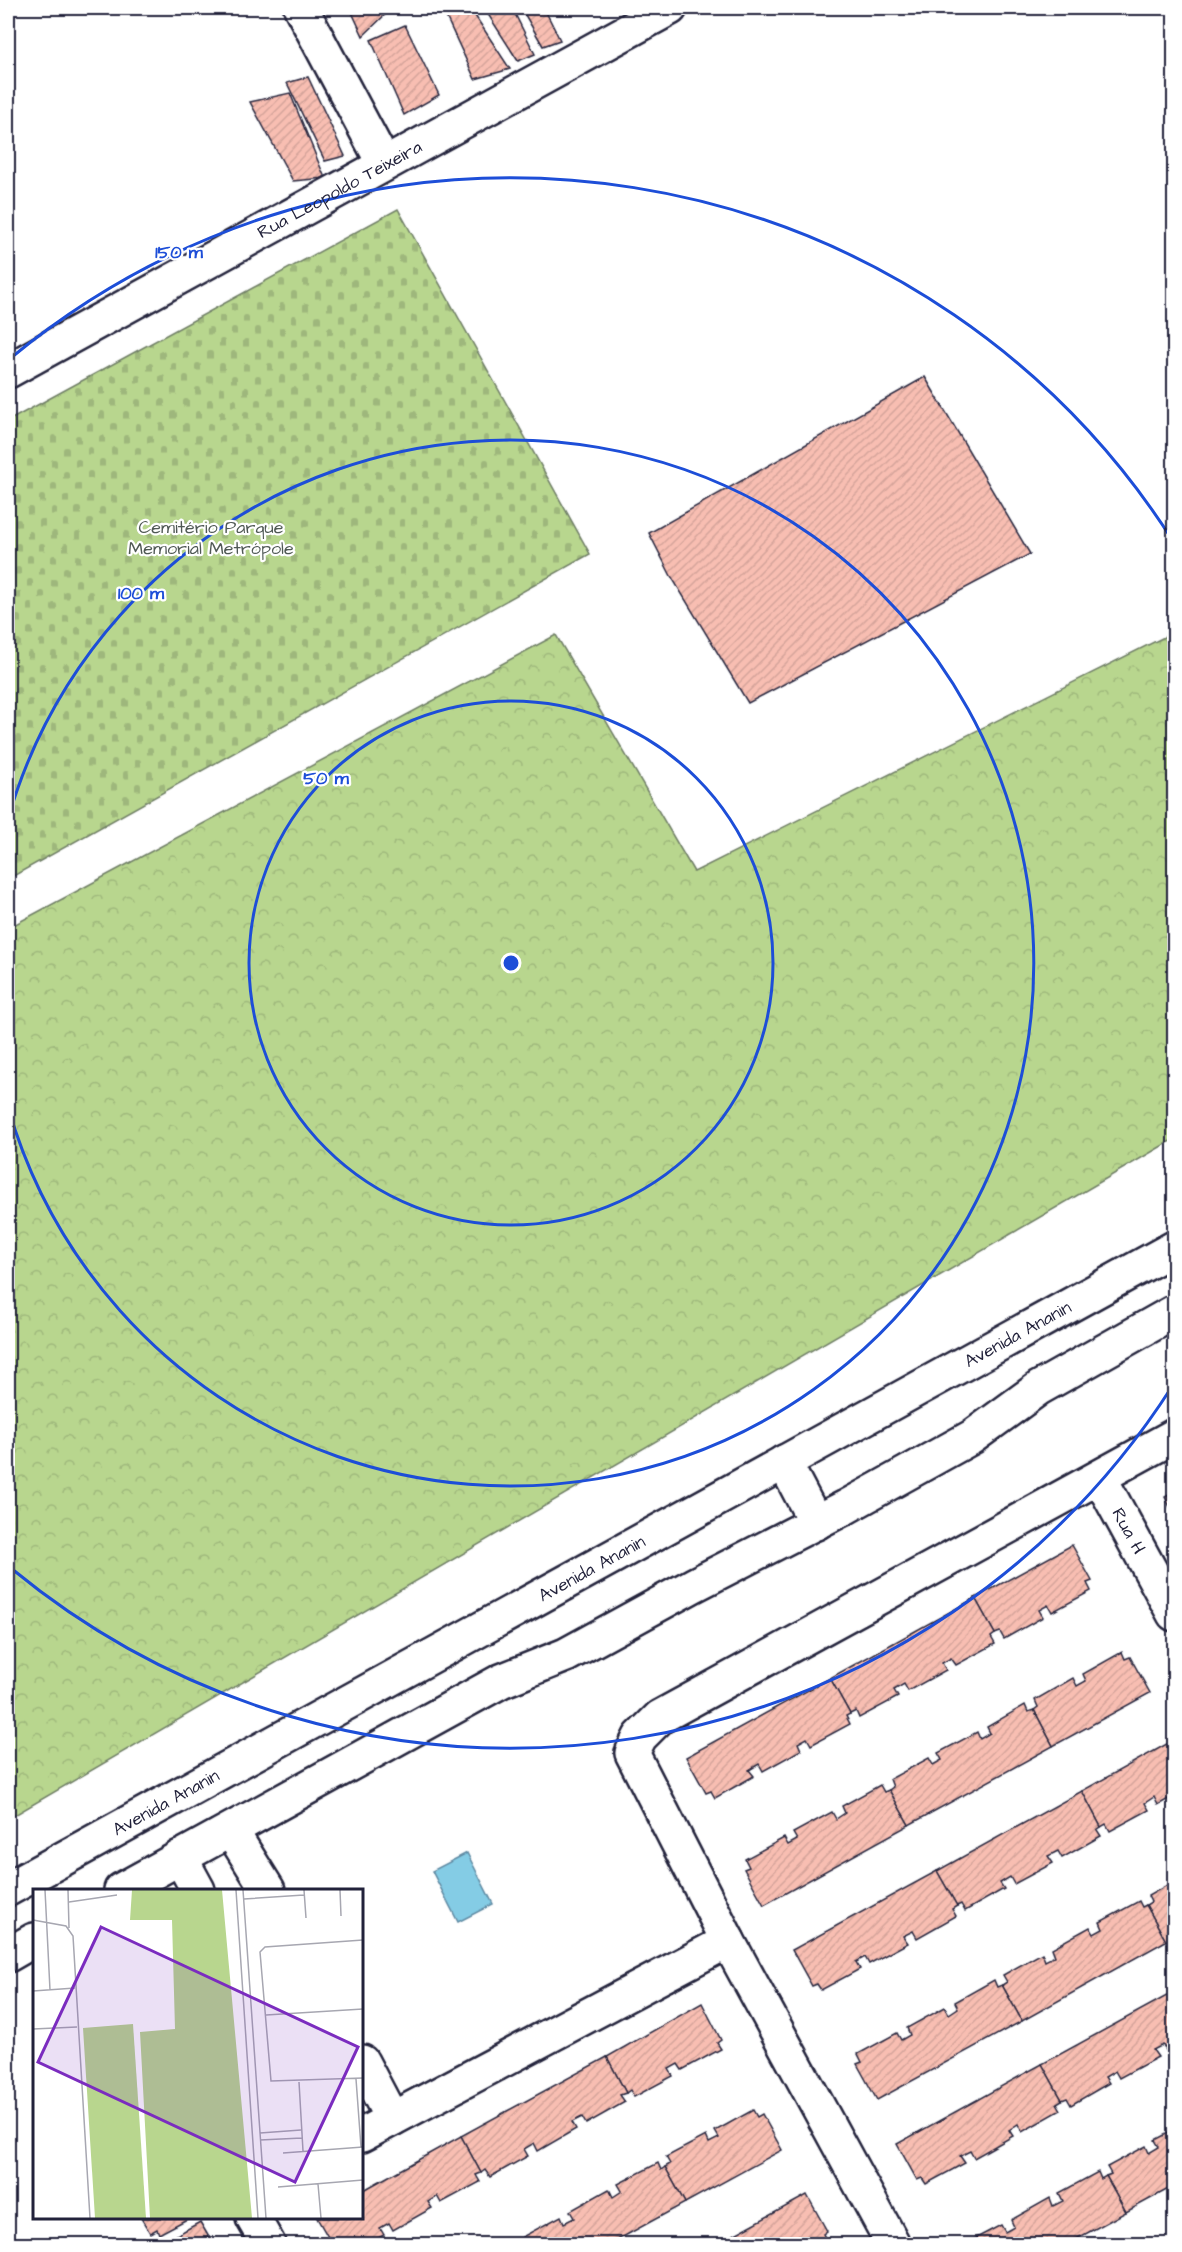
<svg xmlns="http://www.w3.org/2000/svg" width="1182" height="2252" font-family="'Architects Daughter',sans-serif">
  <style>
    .forest { fill: url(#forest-crowns); stroke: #6d7c64; stroke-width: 1.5 }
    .cemetery { fill: url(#cemetery-stones); stroke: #6d7c64; stroke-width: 1.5 }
    .water { fill: #84cce5; stroke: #5d88a1; stroke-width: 1.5 }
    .building { fill: url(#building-hatch); stroke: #22223b; stroke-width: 1.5 }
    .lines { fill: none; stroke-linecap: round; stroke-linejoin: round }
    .minor-casing { stroke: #22223b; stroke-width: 38 }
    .secondary-casing { stroke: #22223b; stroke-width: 38 }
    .minor { stroke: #fff; stroke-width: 33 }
    .secondary { stroke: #fff; stroke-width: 33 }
    .ring { fill: none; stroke: #1d4ed8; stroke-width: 3 }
    .labels { text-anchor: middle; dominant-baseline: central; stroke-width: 4.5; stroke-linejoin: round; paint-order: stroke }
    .street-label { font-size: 18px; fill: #22223b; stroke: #fff }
    .park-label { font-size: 18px; fill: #4f5854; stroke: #fff }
    .inset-road { fill: none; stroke: #a7a7b1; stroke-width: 1.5 }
    .view { fill: #7b2cbf; fill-opacity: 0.15; stroke: #7b2cbf; stroke-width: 3 }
    .inset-edge { fill: none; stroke: #22223b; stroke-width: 3 }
    .centre { fill: #1d4ed8; stroke: #fff; stroke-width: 3 }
    .ring-label { font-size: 18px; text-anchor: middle; font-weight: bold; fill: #1d4ed8; stroke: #fff; stroke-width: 4.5; stroke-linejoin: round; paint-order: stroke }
  </style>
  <defs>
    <pattern id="forest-crowns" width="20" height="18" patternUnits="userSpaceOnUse" patternTransform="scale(1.5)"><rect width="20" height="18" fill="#b8d68e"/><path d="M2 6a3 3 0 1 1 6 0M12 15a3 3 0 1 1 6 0" fill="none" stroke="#9eb77b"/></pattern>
    <pattern id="cemetery-stones" width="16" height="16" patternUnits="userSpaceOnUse" patternTransform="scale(1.5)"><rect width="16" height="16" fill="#b8d68e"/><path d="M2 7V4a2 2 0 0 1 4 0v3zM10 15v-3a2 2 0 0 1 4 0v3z" fill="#9eb77b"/></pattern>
    <pattern id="building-hatch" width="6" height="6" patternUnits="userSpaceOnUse" patternTransform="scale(1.5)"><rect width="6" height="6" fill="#f8beb2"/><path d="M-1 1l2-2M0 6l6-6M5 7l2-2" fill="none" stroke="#d4a39a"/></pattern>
  </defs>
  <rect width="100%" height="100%" fill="#fff"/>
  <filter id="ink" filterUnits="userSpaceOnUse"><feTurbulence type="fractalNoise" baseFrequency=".0167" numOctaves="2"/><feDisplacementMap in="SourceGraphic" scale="12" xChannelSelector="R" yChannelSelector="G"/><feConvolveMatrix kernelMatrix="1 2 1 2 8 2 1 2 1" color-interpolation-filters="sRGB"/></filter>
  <g filter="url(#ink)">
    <polygon class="forest" points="1174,632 1174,1139 8,1819 8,928 556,635 694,872"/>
    <polygon class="cemetery" points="398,209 590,554 8,879 8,421"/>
    <polygon class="water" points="467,1853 493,1904 458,1922 432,1871"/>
    <g class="building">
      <polygon points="350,8 392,8 363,36"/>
      <polygon points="442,8 470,8 510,69 475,79"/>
      <polygon points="484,8 512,8 535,54 518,61"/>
      <polygon points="521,8 544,8 560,40 543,46"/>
      <polygon points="405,25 439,95 404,115 371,40"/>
      <polygon points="308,77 345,156 325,161 287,83"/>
      <polygon points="290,93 325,178 293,181 250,102"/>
      <polygon points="925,377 1030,554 748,703 671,576 649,533"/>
      <polygon points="1174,1492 1174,1515 1165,1497"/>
      <polygon points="1072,1545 1092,1581 1087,1583 1091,1591 1052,1612 1048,1605 1039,1610 1043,1617 1004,1639 1000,1632 995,1634 975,1598"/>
      <polygon points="975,1598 995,1634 991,1637 995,1644 956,1665 951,1658 942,1663 946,1670 908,1691 904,1684 894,1690 898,1697 859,1718 856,1711 850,1714 830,1678"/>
      <polygon points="1122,1652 1125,1659 1130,1657 1150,1693 1053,1746 1034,1710 1038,1707 1035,1700 1073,1678 1077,1686 1086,1681 1083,1674"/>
      <polygon points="830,1678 850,1714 846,1716 850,1724 811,1745 807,1738 798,1743 801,1750 763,1771 759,1764 749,1770 754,1776 715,1798 711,1791 706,1793 686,1757"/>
      <polygon points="1025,1705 1028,1712 1034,1710 1053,1746 909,1825 889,1790 893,1787 890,1779 929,1758 933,1765 942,1760 938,1753 977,1732 980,1739 990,1733 987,1727"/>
      <polygon points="1174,1740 1174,1796 1158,1805 1154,1797 1145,1803 1149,1810 1110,1831 1106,1824 1101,1827 1082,1791"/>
      <polygon points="880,1785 884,1792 889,1790 909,1825 764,1905 744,1869 749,1867 745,1859 784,1838 788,1845 797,1840 793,1833 832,1812 836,1819 845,1813 842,1806"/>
      <polygon points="1082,1791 1101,1827 1097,1830 1101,1836 1062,1858 1058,1851 1048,1856 1053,1863 1014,1884 1010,1877 1000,1883 1004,1889 965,1911 961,1904 957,1906 937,1871"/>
      <polygon points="937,1871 957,1906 952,1909 956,1916 917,1938 913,1931 903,1936 908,1943 869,1964 865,1957 856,1962 860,1969 821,1990 817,1984 812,1986 792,1950"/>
      <polygon points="1174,1881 1174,1936 1166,1941 1146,1905 1151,1902 1148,1896"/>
      <polygon points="1139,1901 1142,1907 1146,1905 1166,1941 1022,2021 1002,1985 1007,1982 1003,1975 1042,1953 1045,1961 1055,1956 1052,1948 1090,1927 1094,1934 1103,1929 1100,1922"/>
      <polygon points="994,1980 997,1987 1002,1985 1022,2021 877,2100 857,2064 862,2062 858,2054 897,2033 901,2040 910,2035 907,2028 945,2007 949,2014 958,2008 955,2002"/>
      <polygon points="1174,1992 1174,2048 1167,2052 1163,2045 1153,2050 1158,2057 1119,2078 1115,2071 1105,2077 1109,2083 1071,2105 1067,2098 1062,2100 1042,2064"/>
      <polygon points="702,2003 721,2040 717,2043 721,2049 682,2070 678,2064 669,2069 673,2076 634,2097 630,2090 626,2093 607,2057"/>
      <polygon points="607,2057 626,2093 620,2095 625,2102 586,2124 582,2117 572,2122 576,2129 538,2151 534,2143 524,2149 528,2156 490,2177 485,2170 481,2173 461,2136"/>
      <polygon points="1042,2064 1062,2100 1057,2103 1061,2110 1022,2132 1018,2124 1009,2130 1013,2136 974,2158 970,2151 960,2156 965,2163 926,2184 922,2178 917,2180 897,2144"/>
      <polygon points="753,2110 757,2117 762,2114 782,2150 685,2203 665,2167 670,2164 666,2157 706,2136 709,2143 719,2138 715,2131"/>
      <polygon points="1174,2130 1174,2186 1126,2212 1106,2176 1111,2174 1107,2167 1146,2146 1149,2153 1159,2147 1155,2140"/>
      <polygon points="461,2136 481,2173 476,2175 480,2182 441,2203 437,2196 428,2202 432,2208 393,2230 389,2223 380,2228 384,2235 367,2244 332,2244 317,2218 362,2218 362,2191"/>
      <polygon points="658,2163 661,2170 665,2167 685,2203 610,2244 525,2244 522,2237 561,2216 564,2223 574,2218 570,2211 609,2189 613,2197 622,2191 618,2184"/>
      <polygon points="1098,2172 1101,2179 1106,2176 1126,2212 1067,2244 965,2244 1001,2225 1005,2232 1014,2227 1011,2220 1050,2198 1053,2206 1063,2201 1059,2193"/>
      <polygon points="807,2195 827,2231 823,2234 827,2241 820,2244 717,2244"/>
      <polygon points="141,2218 189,2218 159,2234 157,2229 150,2233"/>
      <polygon points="200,2222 213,2244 166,2244 164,2242"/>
    </g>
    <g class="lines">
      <g class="minor-casing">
        <g id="minor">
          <polyline points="301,8 384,164"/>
          <path id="s1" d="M1100,1478l74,136"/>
          <polyline points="232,1832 268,1890"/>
          <polyline points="180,1857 198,1890"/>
          <polyline points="362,2062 392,2119"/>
          <polyline points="362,2135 728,1941"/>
          <polyline points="253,2218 268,2244"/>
          <polyline points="893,2244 728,1941 632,1753 640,1737 660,1717 1174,1436"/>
        </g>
      </g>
      <g class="secondary-casing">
        <g id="secondary">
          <path id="s2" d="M8,371l662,-363"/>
          <polyline points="784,1462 816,1523"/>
          <path id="s3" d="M8,1889l1166,-641"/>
          <polyline points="121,1890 501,1681 566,1655 694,1585 846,1507 972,1437 1039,1388 1174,1312"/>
          <polyline points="8,1955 34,1940"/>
        </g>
      </g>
      <use href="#minor" class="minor"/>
      <use href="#secondary" class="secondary"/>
    </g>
  </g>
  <g class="ring">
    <circle cx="511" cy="963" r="262"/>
    <path d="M8 819A523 523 0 1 1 8 1107"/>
    <path d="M1173 1385A785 785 0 0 1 12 1569M12 357A785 785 0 0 1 1173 541"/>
  </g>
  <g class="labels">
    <g class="street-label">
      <text stroke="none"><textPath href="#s2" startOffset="378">Rua Leopoldo Teixeira</textPath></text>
      <text stroke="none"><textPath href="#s3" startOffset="1152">Avenida Ananin</textPath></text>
      <text stroke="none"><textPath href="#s1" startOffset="60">Rua H</textPath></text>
      <text stroke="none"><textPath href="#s3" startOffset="666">Avenida Ananin</textPath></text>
      <text stroke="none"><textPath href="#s3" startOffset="180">Avenida Ananin</textPath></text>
    </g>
    <g class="park-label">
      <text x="211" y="527">Cemitério Parque<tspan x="211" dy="21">Memorial Metrópole</tspan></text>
    </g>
  </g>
  <g transform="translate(33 1889)">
    <rect width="330" height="330" fill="#fff"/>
    <path d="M99,1h90l30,328h-102l-10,-186 35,-3 -3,-109h-42z" fill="#b8d68e"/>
    <path d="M100,135l13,194h-51l-12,-190z" fill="#b8d68e"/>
    <path class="inset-road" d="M12,1l5,100M35,1l1,38M203,1l22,328M210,1l23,328M271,1l2,28M307,1l1,26M211,10l60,-4M36,13l48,-7M0,31l33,6 7,10 17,282M330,51l-98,7 -5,5 11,129 92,-3M0,102l42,-3M233,126l97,-6M0,140l44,-2M323,190l5,68M266,193l4,69M227,244l41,-3M227,251l42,-2M250,264l80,-6M285,295l3,34M245,298l85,-7"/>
    <path class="view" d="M68,38l257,120 -63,135 -257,-120z"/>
    <rect width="330" height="330" class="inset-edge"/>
  </g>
  <circle cx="511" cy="963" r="9" class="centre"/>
  <g class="ring-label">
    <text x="179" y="258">150 m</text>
    <text x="141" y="599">100 m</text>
    <text x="326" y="784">50 m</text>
  </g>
  <rect width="1182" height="2252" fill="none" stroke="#fff" stroke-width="30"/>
  <rect x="15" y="15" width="1152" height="2222" fill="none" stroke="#22223b" stroke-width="2" filter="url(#ink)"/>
</svg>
